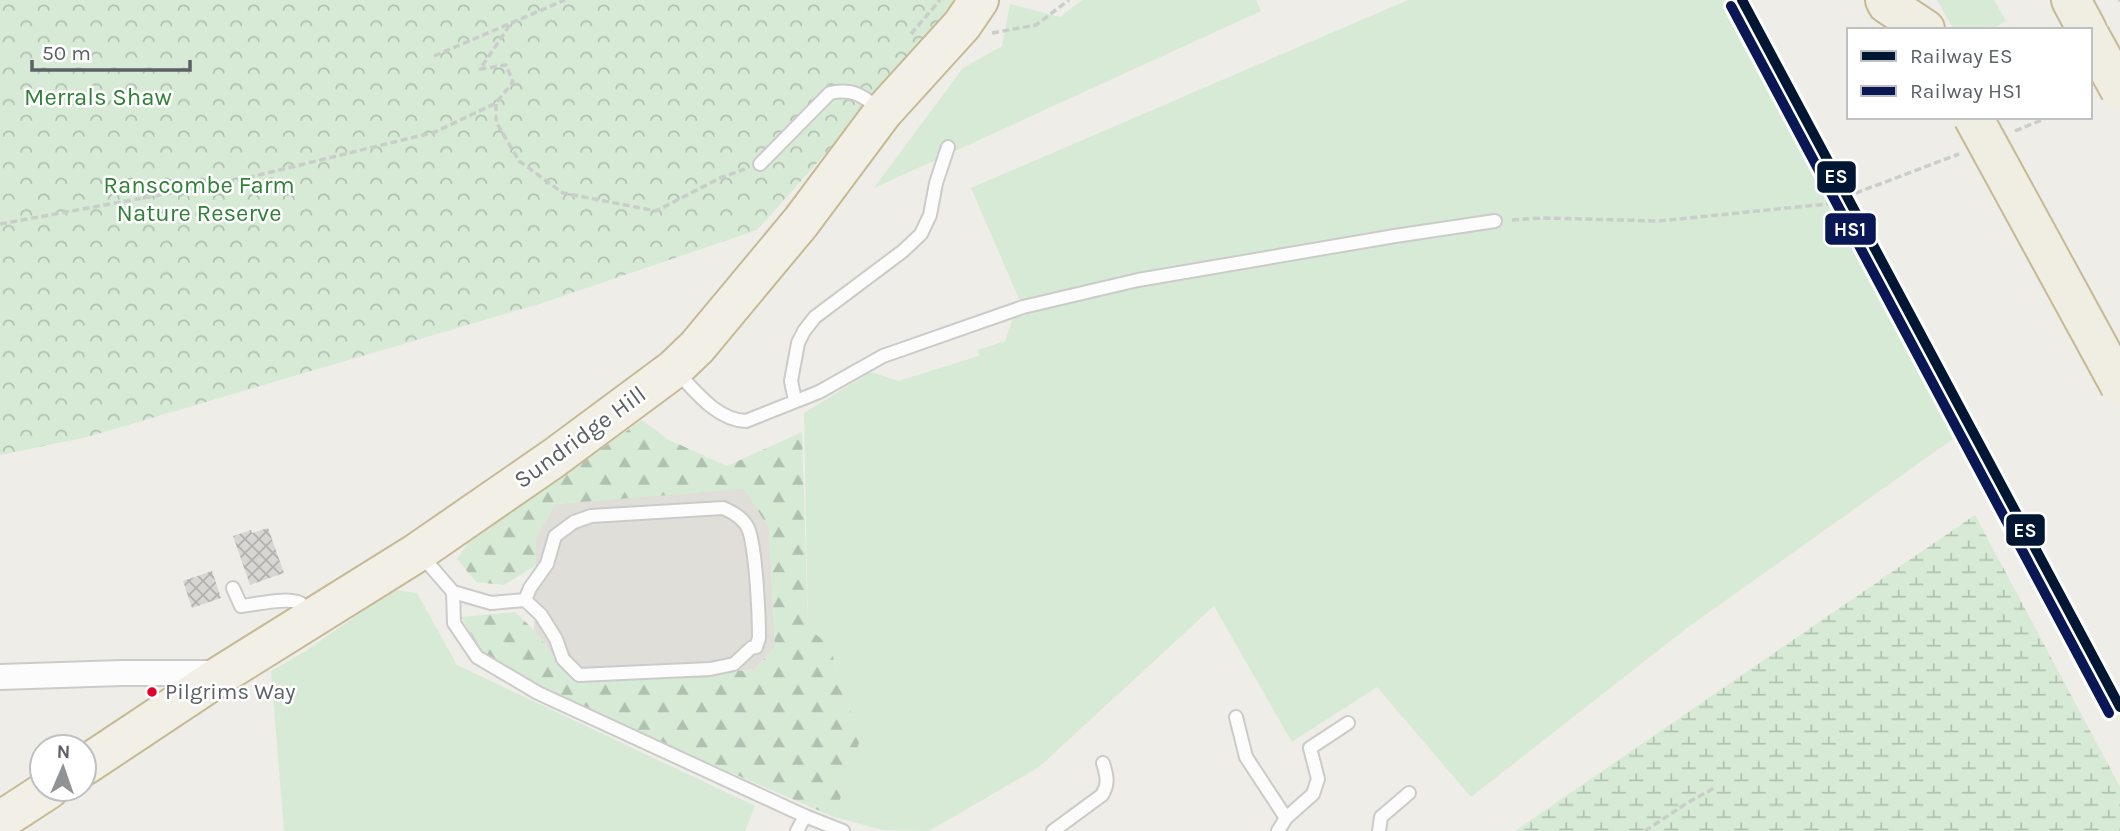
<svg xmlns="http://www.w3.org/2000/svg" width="2120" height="831" font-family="Karla,sans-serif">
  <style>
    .industrial { fill: #dfded9 }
    .grass { fill: #d6ead5 }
    .forest { fill: url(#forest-firs) }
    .wetland { fill: url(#wetland-marsh) }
    .park { fill: url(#park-crowns) }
    .building { fill: url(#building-cross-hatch) }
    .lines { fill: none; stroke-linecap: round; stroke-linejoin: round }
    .service-casing { stroke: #cbcbca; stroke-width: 16 }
    .minor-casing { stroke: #cbcbca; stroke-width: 28 }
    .trunk-casing { stroke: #c6ba94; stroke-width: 42 }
    .motorway-casing { stroke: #c6ba94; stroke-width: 42 }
    .path { stroke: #cacecb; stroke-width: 3.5; stroke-dasharray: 7 3.5; stroke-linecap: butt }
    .service { stroke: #fcfcfc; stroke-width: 12 }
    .minor { stroke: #fcfcfc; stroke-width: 24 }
    .trunk { stroke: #f2f0e6; stroke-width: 38 }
    .motorway { stroke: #f0ede2; stroke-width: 38 }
    .motorway-bridge-casing { stroke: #c6ba94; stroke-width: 42; stroke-linecap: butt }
    .motorway-bridge { stroke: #f0ede2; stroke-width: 38 }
    .rail-1-casing { stroke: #fff; stroke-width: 16 }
    .rail-2-casing { stroke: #fff; stroke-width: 16 }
    .rail-1 { stroke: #011633; stroke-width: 10 }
    .rail-2 { stroke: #091855; stroke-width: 10 }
    .bus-dot { fill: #e4002b; stroke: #fff; stroke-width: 2.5 }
    .labels { text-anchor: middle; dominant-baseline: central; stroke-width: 5; stroke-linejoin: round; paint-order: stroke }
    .bus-label { font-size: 22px; fill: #5d6167; stroke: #fff; text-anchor: start }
    .park-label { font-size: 24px; fill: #32813a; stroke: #fff }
    .street-label { font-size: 24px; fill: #5d6167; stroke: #fff }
    .line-badge { stroke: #fff; stroke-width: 2.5 }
    .badge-label { font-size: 19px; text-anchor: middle; font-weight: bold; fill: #fff }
  </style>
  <defs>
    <pattern id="forest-firs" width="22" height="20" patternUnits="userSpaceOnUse" patternTransform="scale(1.75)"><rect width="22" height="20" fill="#d6ead5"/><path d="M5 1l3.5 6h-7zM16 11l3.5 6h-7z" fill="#b1c1b1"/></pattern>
    <pattern id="wetland-marsh" width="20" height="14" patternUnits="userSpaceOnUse" patternTransform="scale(1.75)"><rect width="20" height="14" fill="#d6ead5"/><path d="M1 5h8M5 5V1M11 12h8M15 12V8" fill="none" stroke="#b1c1b1"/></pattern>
    <pattern id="park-crowns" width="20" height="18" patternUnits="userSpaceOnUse" patternTransform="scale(1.75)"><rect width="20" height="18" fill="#d6ead5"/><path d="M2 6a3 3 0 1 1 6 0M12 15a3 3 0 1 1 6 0" fill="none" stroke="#b1c1b1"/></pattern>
    <pattern id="building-cross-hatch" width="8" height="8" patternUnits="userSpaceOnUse" patternTransform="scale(1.75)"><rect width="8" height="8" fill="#d7d6d3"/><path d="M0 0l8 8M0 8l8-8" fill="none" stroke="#b2b1af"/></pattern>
  </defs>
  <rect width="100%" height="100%" fill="#eeede8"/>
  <polygon class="industrial" points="744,488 769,528 775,647 754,670 571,679 534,630 536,538 555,504"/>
  <g class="grass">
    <polygon points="1082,0 1256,0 1261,11 874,188 963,68 1002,46 1010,4 1060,17"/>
    <polygon points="1408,0 1729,0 1748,28 1917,362 1957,436 1687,628 1471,797 1377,687 1292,742 1214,606 1039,767 929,831 883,830 834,817 860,740 829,645 808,629 804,413 871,372 898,381 979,356 978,350 1005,341 1013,318 1026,315 971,188"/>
    <polygon points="1937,0 1994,0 2006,21 1989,30 1954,30"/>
    <polygon points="393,590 417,593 457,665 755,806 745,831 284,831 271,671 306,651"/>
  </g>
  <polygon class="forest" points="642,420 667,439 727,466 802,432 808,628 829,645 860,740 834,817 579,707 483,653 461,617 515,612 534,630 571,679 754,670 775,647 769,528 744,489 555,504 536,538 536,565 504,585 476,582 457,559 467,544"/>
  <polygon class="wetland" points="1975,515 2120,787 2120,831 1515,831"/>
  <polygon class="park" points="0,0 956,0 858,117 757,230 539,304 87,437 0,455"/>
  <g class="building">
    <polygon points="268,528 284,573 250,585 233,536 251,530 252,533"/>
    <polygon points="212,571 221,598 192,608 183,581"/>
  </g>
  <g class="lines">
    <g class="service-casing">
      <g id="service">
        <path d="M760,164l70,-71c23,-5 33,3 51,17"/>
        <path d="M677,372c19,20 40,48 69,49l73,-29 64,-36 140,-49 115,-27 257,-44 100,-15"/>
        <polyline points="795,400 791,381 798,343 804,331 815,317 903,251 921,234 930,215 936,183 948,147"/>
        <path d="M421,555l32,37 38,11 34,-3 16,15 15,24 7,20 16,16 131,-6 24,-5 17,-16 5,-1 3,-9c0,-23 -3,-91 -11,-110 -5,-10 -15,-16 -25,-20l-132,8 -17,6 -19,14 -8,28 -17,24 -5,12"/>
        <path d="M233,588l8,18c13,-1 52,-11 62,-1 3,3 4,7 6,10"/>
        <polyline points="453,592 454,623 477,657 538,693 805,816 843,831"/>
        <polyline points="1236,717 1246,757 1286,818"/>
        <polyline points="797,831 805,816"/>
        <path d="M1053,831l49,-36c7,-11 5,-19 1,-32"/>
        <polyline points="1278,831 1286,818 1313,794 1318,779 1310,748 1348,723"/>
        <polyline points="1379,831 1381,817 1409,793"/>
      </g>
    </g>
    <g class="minor-casing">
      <polyline id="minor" points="0,677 121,673 223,673"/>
    </g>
    <g class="trunk-casing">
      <g id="trunk">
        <polyline points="84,766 224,673 418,552 554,458 674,369 697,347 801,222 883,112 962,25 979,0"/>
        <polyline points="0,821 49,789"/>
      </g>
    </g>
    <g class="motorway-casing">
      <g id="motorway">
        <polyline points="1885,0 1887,4 1925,29"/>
        <polyline points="2071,0 2087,30"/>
      </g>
    </g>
    <g class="path">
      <polyline points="2119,0 2120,1"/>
      <polyline points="992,33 1036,25 1069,0"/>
      <polyline points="911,34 940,0"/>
      <polyline points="434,56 565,0"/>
      <polyline points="496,104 496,122 519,161 563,193 656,211 720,178 745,169"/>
      <polyline points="2015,131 2049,117"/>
      <polyline points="1512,220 1542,218 1659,221 1827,204 1959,154"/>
      <polyline points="0,224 226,183 435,132 496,103 513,82 506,65 480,69 510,25"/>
      <polyline points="1645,831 1687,803 1716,787"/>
    </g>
    <use href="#service" class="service"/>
    <use href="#minor" class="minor"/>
    <use href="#trunk" class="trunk"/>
    <use href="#motorway" class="motorway"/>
    <g class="motorway-bridge-casing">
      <g id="motorway-bridge">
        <polyline points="2090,36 2120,90"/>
        <polyline points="1973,117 2120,386"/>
      </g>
    </g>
    <use href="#motorway-bridge" class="motorway-bridge"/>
    <g class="rail-1-casing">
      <polyline id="rail-1" points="1742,0 2120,707"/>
    </g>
    <g class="rail-2-casing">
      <polyline id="rail-2" points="1731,6 2109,713"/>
    </g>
    <use href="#rail-1" class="rail-1"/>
    <use href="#rail-2" class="rail-2"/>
  </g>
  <circle class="bus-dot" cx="152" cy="692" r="6"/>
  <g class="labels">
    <g class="bus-label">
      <text x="165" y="692">Pilgrims Way</text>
    </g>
    <g class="park-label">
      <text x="98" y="97">Merrals Shaw</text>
      <text x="199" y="185">Ranscombe Farm<tspan x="199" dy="28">Nature Reserve</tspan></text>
    </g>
    <g class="street-label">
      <text transform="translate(580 437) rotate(-36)">Sundridge Hill</text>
    </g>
  </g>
  <g class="line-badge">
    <rect x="1816" y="160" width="41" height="34" rx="7" fill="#011633"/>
    <rect x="1824" y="212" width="53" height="34" rx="7" fill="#091855"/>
    <rect x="2005" y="513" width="41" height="34" rx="7" fill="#011633"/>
  </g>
  <g class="badge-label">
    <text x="1836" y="183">ES</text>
    <text x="1850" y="236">HS1</text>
    <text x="2025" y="537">ES</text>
  </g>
  <rect x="1847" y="28" width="245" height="91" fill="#ffffff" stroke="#bec0c2" stroke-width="2"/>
  <rect x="1861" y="51" width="35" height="10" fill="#011633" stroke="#bec0c2" stroke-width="2"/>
  <text x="1910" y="63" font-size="21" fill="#5d6167">Railway ES</text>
  <rect x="1861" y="86" width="35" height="10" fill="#091855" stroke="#bec0c2" stroke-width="2"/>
  <text x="1910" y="98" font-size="21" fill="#5d6167">Railway HS1</text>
  <g transform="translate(63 768) rotate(2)"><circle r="33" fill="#ffffff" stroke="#bec0c2" stroke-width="2"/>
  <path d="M0-5L12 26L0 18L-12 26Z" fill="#909294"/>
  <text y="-10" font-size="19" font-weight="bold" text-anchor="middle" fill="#5d6167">N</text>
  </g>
  <path d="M32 60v10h158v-10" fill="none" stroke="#5d6167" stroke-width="3.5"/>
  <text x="42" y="60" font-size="21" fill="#5d6167" stroke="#ffffff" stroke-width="5" paint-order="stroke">50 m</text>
</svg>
